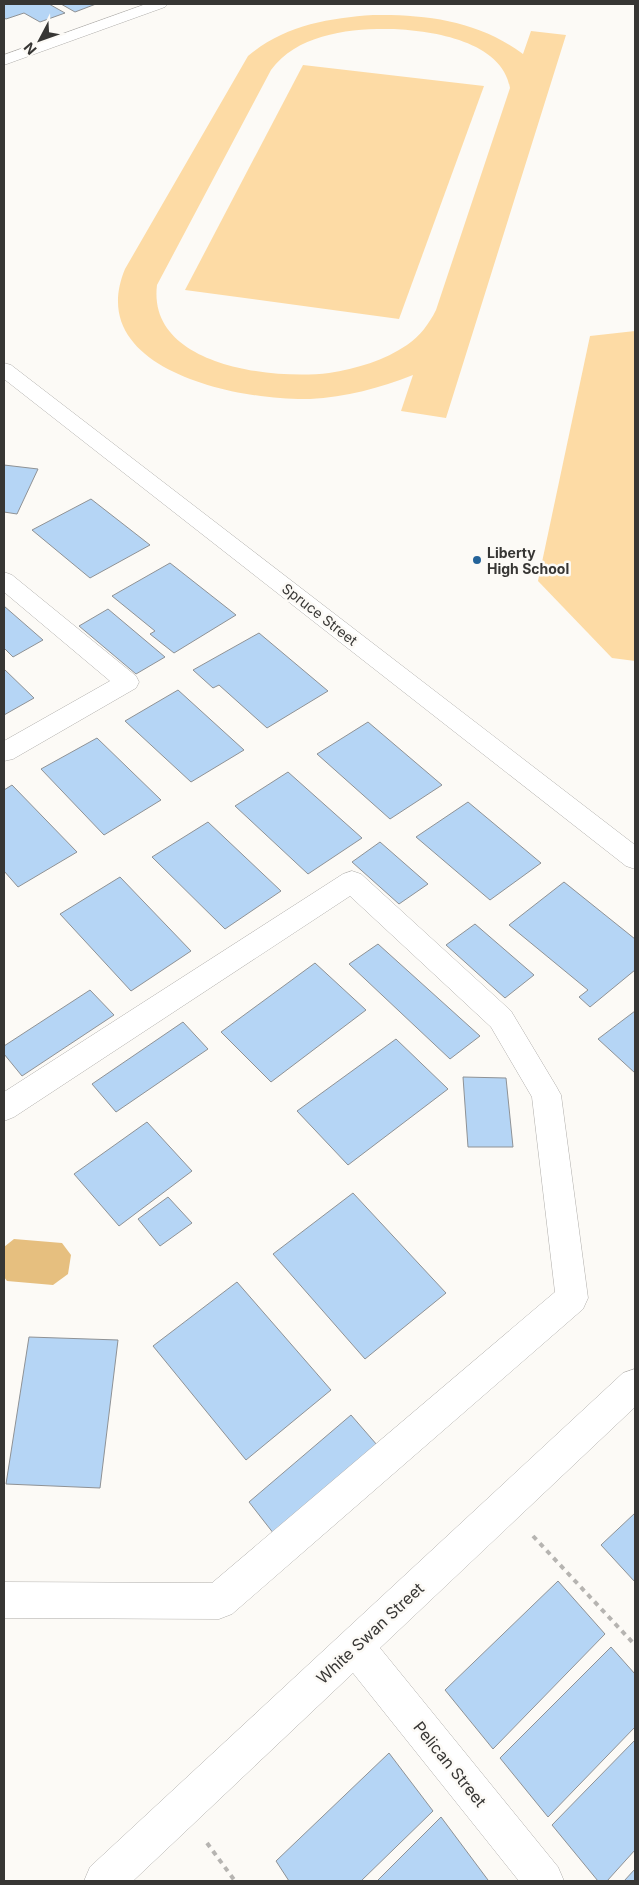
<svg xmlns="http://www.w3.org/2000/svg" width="639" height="1885" font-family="Inter,sans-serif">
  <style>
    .green { fill: #fddba5; fill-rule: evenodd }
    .water { fill: #e6bf7f }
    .building { fill: #b5d5f5; stroke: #8f9295 }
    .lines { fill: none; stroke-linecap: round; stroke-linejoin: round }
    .minor-casing { stroke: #b0aeab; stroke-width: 1 }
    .path { stroke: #b6b4b1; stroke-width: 4; stroke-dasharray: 5 5; stroke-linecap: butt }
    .minor { fill: #fff; fill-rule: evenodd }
    .poi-dot { fill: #246399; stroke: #fcfaf6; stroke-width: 2 }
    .labels { text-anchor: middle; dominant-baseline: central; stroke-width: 5; stroke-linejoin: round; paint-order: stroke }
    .poi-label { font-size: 14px; font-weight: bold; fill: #373634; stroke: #fcfaf6; text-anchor: start }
    .street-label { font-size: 14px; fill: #373634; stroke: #fcfaf6 }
    .near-street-label { font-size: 16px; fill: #373634; stroke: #fcfaf6 }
  </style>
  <rect width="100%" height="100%" fill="#fcfaf6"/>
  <g class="green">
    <path d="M373,15c53,-1 106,6 150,39l8,-23 35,4 -120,383 -45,-7 12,-36c-33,13 -67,22 -103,24 -70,2 -227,-29 -185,-130l123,-213c35,-30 80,-38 125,-41zM394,29c39,2 108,12 116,59l-74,222c-7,14 -16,26 -29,35 -22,15 -51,24 -78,28 -56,7 -182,-7 -172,-88l114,-215c27,-37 81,-42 123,-41z"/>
    <polygon points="303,65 484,86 399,319 185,290"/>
    <polygon points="635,331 635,661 612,658 538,581 590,336"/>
  </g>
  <polygon class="water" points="14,1239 62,1243 71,1255 68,1274 53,1285 7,1281 4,1277 4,1247"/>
  <g class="building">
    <polygon points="4,4 49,4 65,13 40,22 24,13 6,19 4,18"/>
    <polygon points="61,4 96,4 75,12"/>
    <polygon points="4,465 38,469 17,514 4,512"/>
    <polygon points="91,499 150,545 90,578 32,530"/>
    <polygon points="170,563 236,615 174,653 150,634 155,631 112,596"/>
    <polygon points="4,606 43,640 13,657 4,648"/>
    <polygon points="108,609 165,657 136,674 79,626"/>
    <polygon points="259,633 328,691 267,728 219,685 213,688 193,670"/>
    <polygon points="4,669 34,698 4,715"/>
    <polygon points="178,690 244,750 191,782 125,721"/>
    <polygon points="368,722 442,785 390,819 317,754"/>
    <polygon points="97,738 161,800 104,835 41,769"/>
    <polygon points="288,772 362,838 308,874 235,806"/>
    <polygon points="12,785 77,852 18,887 4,871 4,790"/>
    <polygon points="468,802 541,863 490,900 416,837"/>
    <polygon points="208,822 281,891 225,929 152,857"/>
    <polygon points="380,842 428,884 399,904 352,862"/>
    <polygon points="120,877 191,951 131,991 60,914"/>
    <polygon points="564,882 635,939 635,970 590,1007 579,997 588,990 509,925"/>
    <polygon points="475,924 534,975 505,998 446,945"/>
    <polygon points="378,944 480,1036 450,1059 349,964"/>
    <polygon points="315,963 366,1010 271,1082 221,1032"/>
    <polygon points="90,990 114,1015 22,1076 4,1054 4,1046"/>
    <polygon points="635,1011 635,1073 598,1039"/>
    <polygon points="183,1022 208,1049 116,1112 92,1084"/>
    <polygon points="396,1039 448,1089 348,1165 297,1111"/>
    <polygon points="463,1077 506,1078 513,1147 468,1147"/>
    <polygon points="147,1122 192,1171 119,1226 74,1174"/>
    <polygon points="353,1193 446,1293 365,1359 273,1254"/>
    <polygon points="168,1197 192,1223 160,1246 138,1219"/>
    <polygon points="237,1282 331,1390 246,1460 153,1346"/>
    <polygon points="29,1337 118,1340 100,1488 6,1484"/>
    <polygon points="351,1415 384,1453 281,1543 249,1502"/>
    <polygon points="635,1513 635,1582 601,1545"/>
    <polygon points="558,1581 605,1634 493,1749 445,1690"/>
    <polygon points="611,1647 635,1674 635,1727 548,1817 500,1758"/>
    <polygon points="635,1740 635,1850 607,1881 598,1881 552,1825"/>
    <polygon points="389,1753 433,1811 361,1881 289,1881 276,1861"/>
    <polygon points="441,1817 488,1880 487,1881 377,1881"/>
    <polygon points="635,1869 635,1881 624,1881"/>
  </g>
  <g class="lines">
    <g class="minor-casing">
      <g id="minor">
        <polygon points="146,4 168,4 165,7 4,65 4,55"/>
        <polygon points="4,363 11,365 635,845 635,869 626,866 4,379"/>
        <polygon points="4,572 12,575 136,676 139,682 136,688 13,759 4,761 4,741 110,681 4,592"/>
        <polygon points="352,871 361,874 511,1011 556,1086 561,1095 588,1298 583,1309 232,1614 219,1619 4,1618 4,1582 212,1583 555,1292 532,1097 491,1027 350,896 14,1117 4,1121 4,1092 343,874"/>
        <polygon points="635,1369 635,1407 380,1648 558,1867 564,1881 519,1881 353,1673 133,1881 84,1881 90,1867 623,1373"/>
      </g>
    </g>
    <g class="path">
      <polyline points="533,1536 635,1645"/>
      <polyline points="207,1843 235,1881"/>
    </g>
    <use href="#minor" class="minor"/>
  </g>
  <circle class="poi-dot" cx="477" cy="560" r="5"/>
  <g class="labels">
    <g class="poi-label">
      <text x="487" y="552">Liberty<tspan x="487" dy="16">High School</tspan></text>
    </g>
    <g class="street-label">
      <text transform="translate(320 614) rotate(38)">Spruce Street</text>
    </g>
    <g class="near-street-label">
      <text transform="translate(370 1633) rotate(-43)">White Swan Street</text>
      <text transform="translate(450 1764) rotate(51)">Pelican Street</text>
    </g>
  </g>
  <rect width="639" height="1885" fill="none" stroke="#373634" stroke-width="10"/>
  <g transform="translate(40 40) rotate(229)" stroke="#fcfaf6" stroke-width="4" paint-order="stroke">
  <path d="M0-4L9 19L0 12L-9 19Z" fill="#373634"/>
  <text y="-8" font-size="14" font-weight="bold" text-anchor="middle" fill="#373634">N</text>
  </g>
</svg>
